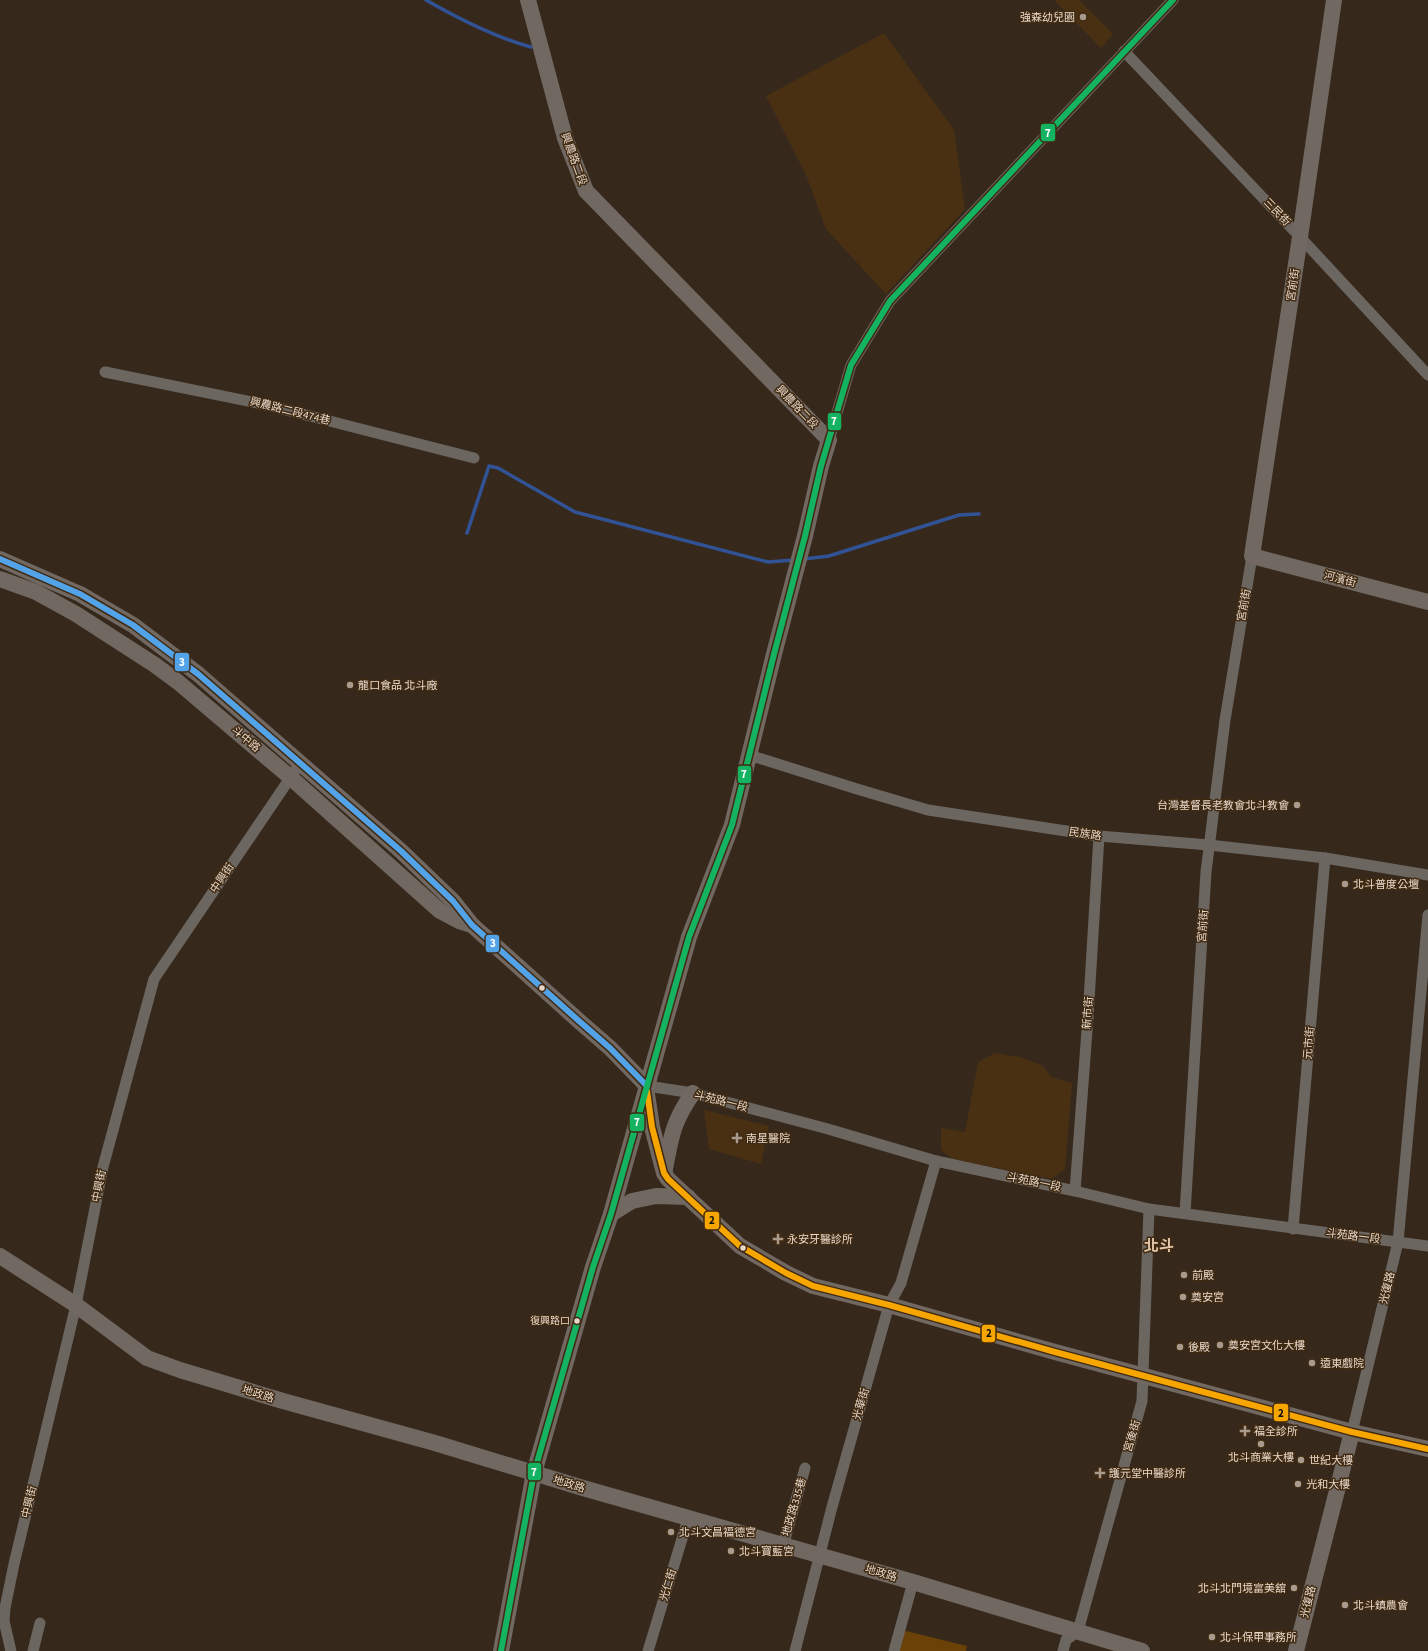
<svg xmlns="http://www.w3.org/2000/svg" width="1428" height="1651" font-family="'Source Sans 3','Noto Sans TC',sans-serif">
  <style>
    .built { fill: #493012 }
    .green { fill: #6a4106 }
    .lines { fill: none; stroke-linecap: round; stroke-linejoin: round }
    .stream { stroke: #315396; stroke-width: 3.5 }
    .street { stroke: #6c6661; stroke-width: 11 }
    .secondary { stroke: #706861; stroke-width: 16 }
    .bus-1-casing { stroke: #402a12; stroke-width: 9 }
    .bus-2-casing { stroke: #402a12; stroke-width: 9 }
    .bus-3-casing { stroke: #402a12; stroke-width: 9 }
    .bus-1 { stroke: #53a3e8; stroke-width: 6 }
    .bus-2 { stroke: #f7a600; stroke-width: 6 }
    .bus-3 { stroke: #13b361; stroke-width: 6 }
    .poi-dot { fill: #a89a8c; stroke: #402a12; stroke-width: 1.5 }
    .bus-dot { fill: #e6d7c9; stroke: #402a12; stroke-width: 1.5 }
    .labels { text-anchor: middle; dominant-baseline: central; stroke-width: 3; stroke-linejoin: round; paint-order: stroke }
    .bus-label { font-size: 10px; fill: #e6d7c9; stroke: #402a12; text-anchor: end }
    .poi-label { font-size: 11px; fill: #e6d7c9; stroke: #402a12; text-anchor: start }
    .street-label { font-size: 11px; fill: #e6d7c9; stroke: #402a12 }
    .district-label { font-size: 15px; font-weight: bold; fill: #e3c7ab; stroke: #402a12 }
    .line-badge { stroke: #402a12; stroke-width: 1.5 }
    .badge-label { font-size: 11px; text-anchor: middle; font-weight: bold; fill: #fff }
    .pale-badge-label { font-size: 11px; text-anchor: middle; font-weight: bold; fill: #111 }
  </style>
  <rect width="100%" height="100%" fill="#36291c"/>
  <g class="built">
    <polygon points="1054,0 1079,0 1113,34 1101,48"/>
    <polygon points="884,33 954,130 965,209 886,294 826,229 806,175 766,96"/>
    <polygon points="995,1053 1020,1057 1043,1066 1051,1077 1072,1083 1065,1169 1052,1179 953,1159 941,1150 941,1128 965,1132 978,1062"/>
    <polygon points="704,1110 769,1126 761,1164 709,1149"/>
  </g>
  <polygon class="green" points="902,1630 967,1646 966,1651 897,1651"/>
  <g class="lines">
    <g class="stream">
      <path d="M426,0c33,19 68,37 105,47"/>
      <polyline points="467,533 489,466 498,468 575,512 768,562 794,560"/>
      <polyline points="804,559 829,556 959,515 979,514"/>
    </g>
    <g class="street">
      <polyline points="1124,51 1300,237 1428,375"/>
      <polyline points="105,372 267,405 474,458"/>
      <polyline points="829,440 851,365 890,301 1173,0"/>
      <polyline points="749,755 857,789 928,810 1099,836 1209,845 1325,858 1428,875"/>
      <polyline points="647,1086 693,1093 828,1129 936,1161 1075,1191 1149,1209 1428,1246"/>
      <polyline points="1075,1191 1088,1017 1099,836"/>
      <polyline points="1185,1213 1206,872 1225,720 1252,556"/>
      <polyline points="1293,1229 1325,858"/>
      <polyline points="1352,1432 1398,1242 1428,915"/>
      <polyline points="783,1546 805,1468"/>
      <polyline points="11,1651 4,1621 5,1608 14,1564 76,1305 103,1167 154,979 301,762"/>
      <polyline points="33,1651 40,1623"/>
      <polyline points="648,1651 688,1519"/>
      <polyline points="795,1651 832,1507 889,1305 901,1283 936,1161"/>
      <polyline points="894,1651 913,1582"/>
      <polyline points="1063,1651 1066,1640 1078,1631 1142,1401 1149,1209"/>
    </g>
    <g class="secondary">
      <polyline points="1334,0 1300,237 1252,556 1428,602"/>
      <polyline points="0,559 80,594 133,625 198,674 401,851 453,901 472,925 579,1021 610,1048 647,1086"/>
      <polyline points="0,579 36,592 76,614 155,665 178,682 290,777 440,911 459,921 472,925"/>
      <polyline points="647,1094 652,1127 664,1173 668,1179 740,1246 786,1273 813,1286 889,1305 1055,1352 1252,1405 1352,1432 1428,1449"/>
      <path d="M665,1169c6,-32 8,-48 28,-76"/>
      <polyline points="611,1214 632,1201 656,1196 688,1197"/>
      <polyline points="0,1256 76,1305 147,1358 180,1370 283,1401 435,1443 583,1488 913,1582 1142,1651"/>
      <polyline points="501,1651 534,1473 593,1267 611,1214 689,937 732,825 774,654 805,536 821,466 829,440 586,191 565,138 528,0"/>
      <polyline points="1296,1651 1352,1432"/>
    </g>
    <g class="bus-1-casing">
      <polyline id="bus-1" points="0,559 80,594 133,625 198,674 401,851 453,901 472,925 579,1021 610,1048 647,1086"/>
    </g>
    <g class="bus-2-casing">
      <polyline id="bus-2" points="647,1091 652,1127 664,1173 668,1179 740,1246 786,1273 813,1286 889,1305 1055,1352 1252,1405 1352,1432 1428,1449"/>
    </g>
    <g class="bus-3-casing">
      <polyline id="bus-3" points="501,1651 534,1473 593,1267 611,1214 689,937 732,825 774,654 805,536 821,466 851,365 890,301 1173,0"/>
    </g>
    <use href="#bus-1" class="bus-1"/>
    <use href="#bus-2" class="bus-2"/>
    <use href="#bus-3" class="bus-3"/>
  </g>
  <g class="poi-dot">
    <circle cx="1083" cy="17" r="4"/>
    <circle cx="350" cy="685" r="4"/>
    <circle cx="1297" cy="805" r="4"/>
    <circle cx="1345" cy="884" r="4"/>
    <path d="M735 1132h4v4h4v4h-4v4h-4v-4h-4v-4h4z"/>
    <path d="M776 1233h4v4h4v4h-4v4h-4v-4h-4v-4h4z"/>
    <circle cx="1184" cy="1275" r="4"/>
    <circle cx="1183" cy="1297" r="4"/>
    <circle cx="1220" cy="1345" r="4"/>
    <circle cx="1180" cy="1347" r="4"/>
    <circle cx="1312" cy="1363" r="4"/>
    <path d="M1243 1425h4v4h4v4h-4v4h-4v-4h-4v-4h4z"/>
    <circle cx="1261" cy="1444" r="4"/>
    <circle cx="1301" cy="1460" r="4"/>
    <path d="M1098 1467h4v4h4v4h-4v4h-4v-4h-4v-4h4z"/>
    <circle cx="1298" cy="1484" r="4"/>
    <circle cx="671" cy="1532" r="4"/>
    <circle cx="731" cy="1551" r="4"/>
    <circle cx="1294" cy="1588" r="4"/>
    <circle cx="1345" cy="1605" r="4"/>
    <circle cx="1212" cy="1637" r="4"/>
  </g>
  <g class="bus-dot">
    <circle cx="542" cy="988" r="3.5"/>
    <circle cx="743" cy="1248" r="3.5"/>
    <circle cx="577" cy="1321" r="3.5"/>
  </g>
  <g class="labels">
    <g class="bus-label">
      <text x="570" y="1321">復興路口</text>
    </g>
    <g class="poi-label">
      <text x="1075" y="17" text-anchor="end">強森幼兒園</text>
      <text x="358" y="685">龍口食品 北斗廠</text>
      <text x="1289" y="805" text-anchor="end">台灣基督長老教會北斗教會</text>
      <text x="1353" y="884">北斗普度公壇</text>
      <text x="746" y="1138">南星醫院</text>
      <text x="787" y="1239">永安牙醫診所</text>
      <text x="1192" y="1275">前殿</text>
      <text x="1191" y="1297">奠安宮</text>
      <text x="1228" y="1345">奠安宮文化大樓</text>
      <text x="1188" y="1347">後殿</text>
      <text x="1320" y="1363">遠東戲院</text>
      <text x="1254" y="1431">福全診所</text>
      <text x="1261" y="1457" text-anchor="middle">北斗商業大樓</text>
      <text x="1309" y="1460">世紀大樓</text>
      <text x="1109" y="1473">護元堂中醫診所</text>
      <text x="1306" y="1484">光和大樓</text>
      <text x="679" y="1532">北斗文昌福德宮</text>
      <text x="739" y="1551">北斗寶藍宮</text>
      <text x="1286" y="1588" text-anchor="end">北斗北門境富美舘</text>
      <text x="1353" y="1605">北斗鎮農會</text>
      <text x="1220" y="1637">北斗保甲事務所</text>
    </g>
    <g class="street-label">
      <text transform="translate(574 159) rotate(70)">興農路二段</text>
      <text transform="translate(1277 212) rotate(46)">三民街</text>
      <text transform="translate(1293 285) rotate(-81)">宮前街</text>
      <text transform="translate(797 407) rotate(46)">興農路二段</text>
      <text transform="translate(290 411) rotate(14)">興農路二段474巷</text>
      <text transform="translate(1340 579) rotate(15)">河濱街</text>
      <text transform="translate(1244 605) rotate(-80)">宮前街</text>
      <text transform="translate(246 739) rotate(40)">斗中路</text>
      <text transform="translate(1085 834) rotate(9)">民族路</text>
      <text transform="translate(222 878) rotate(-56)">中興街</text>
      <text transform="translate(1203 926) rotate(-86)">宮前街</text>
      <text transform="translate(1088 1013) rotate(-86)">新市街</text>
      <text transform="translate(1309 1043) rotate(-85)">元市街</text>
      <text transform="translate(721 1101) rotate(14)">斗苑路一段</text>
      <text transform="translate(1034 1182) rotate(12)">斗苑路一段</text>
      <text transform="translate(99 1186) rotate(-79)">中興街</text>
      <text transform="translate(1353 1236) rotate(7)">斗苑路一段</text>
      <text transform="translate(1387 1288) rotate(-76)">光復路</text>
      <text transform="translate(258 1394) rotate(17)">地政路</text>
      <text transform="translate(861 1404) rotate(-74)">光華街</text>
      <text transform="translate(1132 1436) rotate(-74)">宮後街</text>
      <text transform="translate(569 1484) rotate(17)">地政路</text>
      <text transform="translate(29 1502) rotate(-77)">中興街</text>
      <text transform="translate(794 1507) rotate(-74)">地政路335巷</text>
      <text transform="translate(881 1573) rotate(16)">地政路</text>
      <text transform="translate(668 1585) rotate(-73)">光仁街</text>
      <text transform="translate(1308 1602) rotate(-76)">光復路</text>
    </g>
    <g class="district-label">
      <text x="1159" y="1246">北斗</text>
    </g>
  </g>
  <g class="line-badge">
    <rect x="1040" y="123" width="16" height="19" rx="4" fill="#13b361"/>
    <rect x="827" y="412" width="15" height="19" rx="4" fill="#13b361"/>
    <rect x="174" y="652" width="16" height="20" rx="4" fill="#53a3e8"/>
    <rect x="737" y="765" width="15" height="19" rx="4" fill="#13b361"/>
    <rect x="485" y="934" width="15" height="19" rx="4" fill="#53a3e8"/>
    <rect x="629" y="1113" width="16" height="19" rx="4" fill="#13b361"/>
    <rect x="704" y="1211" width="16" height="19" rx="4" fill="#f7a600"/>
    <rect x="981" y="1324" width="15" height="19" rx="4" fill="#f7a600"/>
    <rect x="1273" y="1403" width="16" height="19" rx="4" fill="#f7a600"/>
    <rect x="527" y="1462" width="15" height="19" rx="4" fill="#13b361"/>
  </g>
  <g class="badge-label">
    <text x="1048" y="137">7</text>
    <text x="834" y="425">7</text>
    <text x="182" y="666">3</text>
    <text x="744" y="778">7</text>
    <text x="493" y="947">3</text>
    <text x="637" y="1126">7</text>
    <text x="534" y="1476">7</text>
  </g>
  <g class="pale-badge-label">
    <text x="712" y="1224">2</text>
    <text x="989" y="1337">2</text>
    <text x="1281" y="1417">2</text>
  </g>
</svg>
